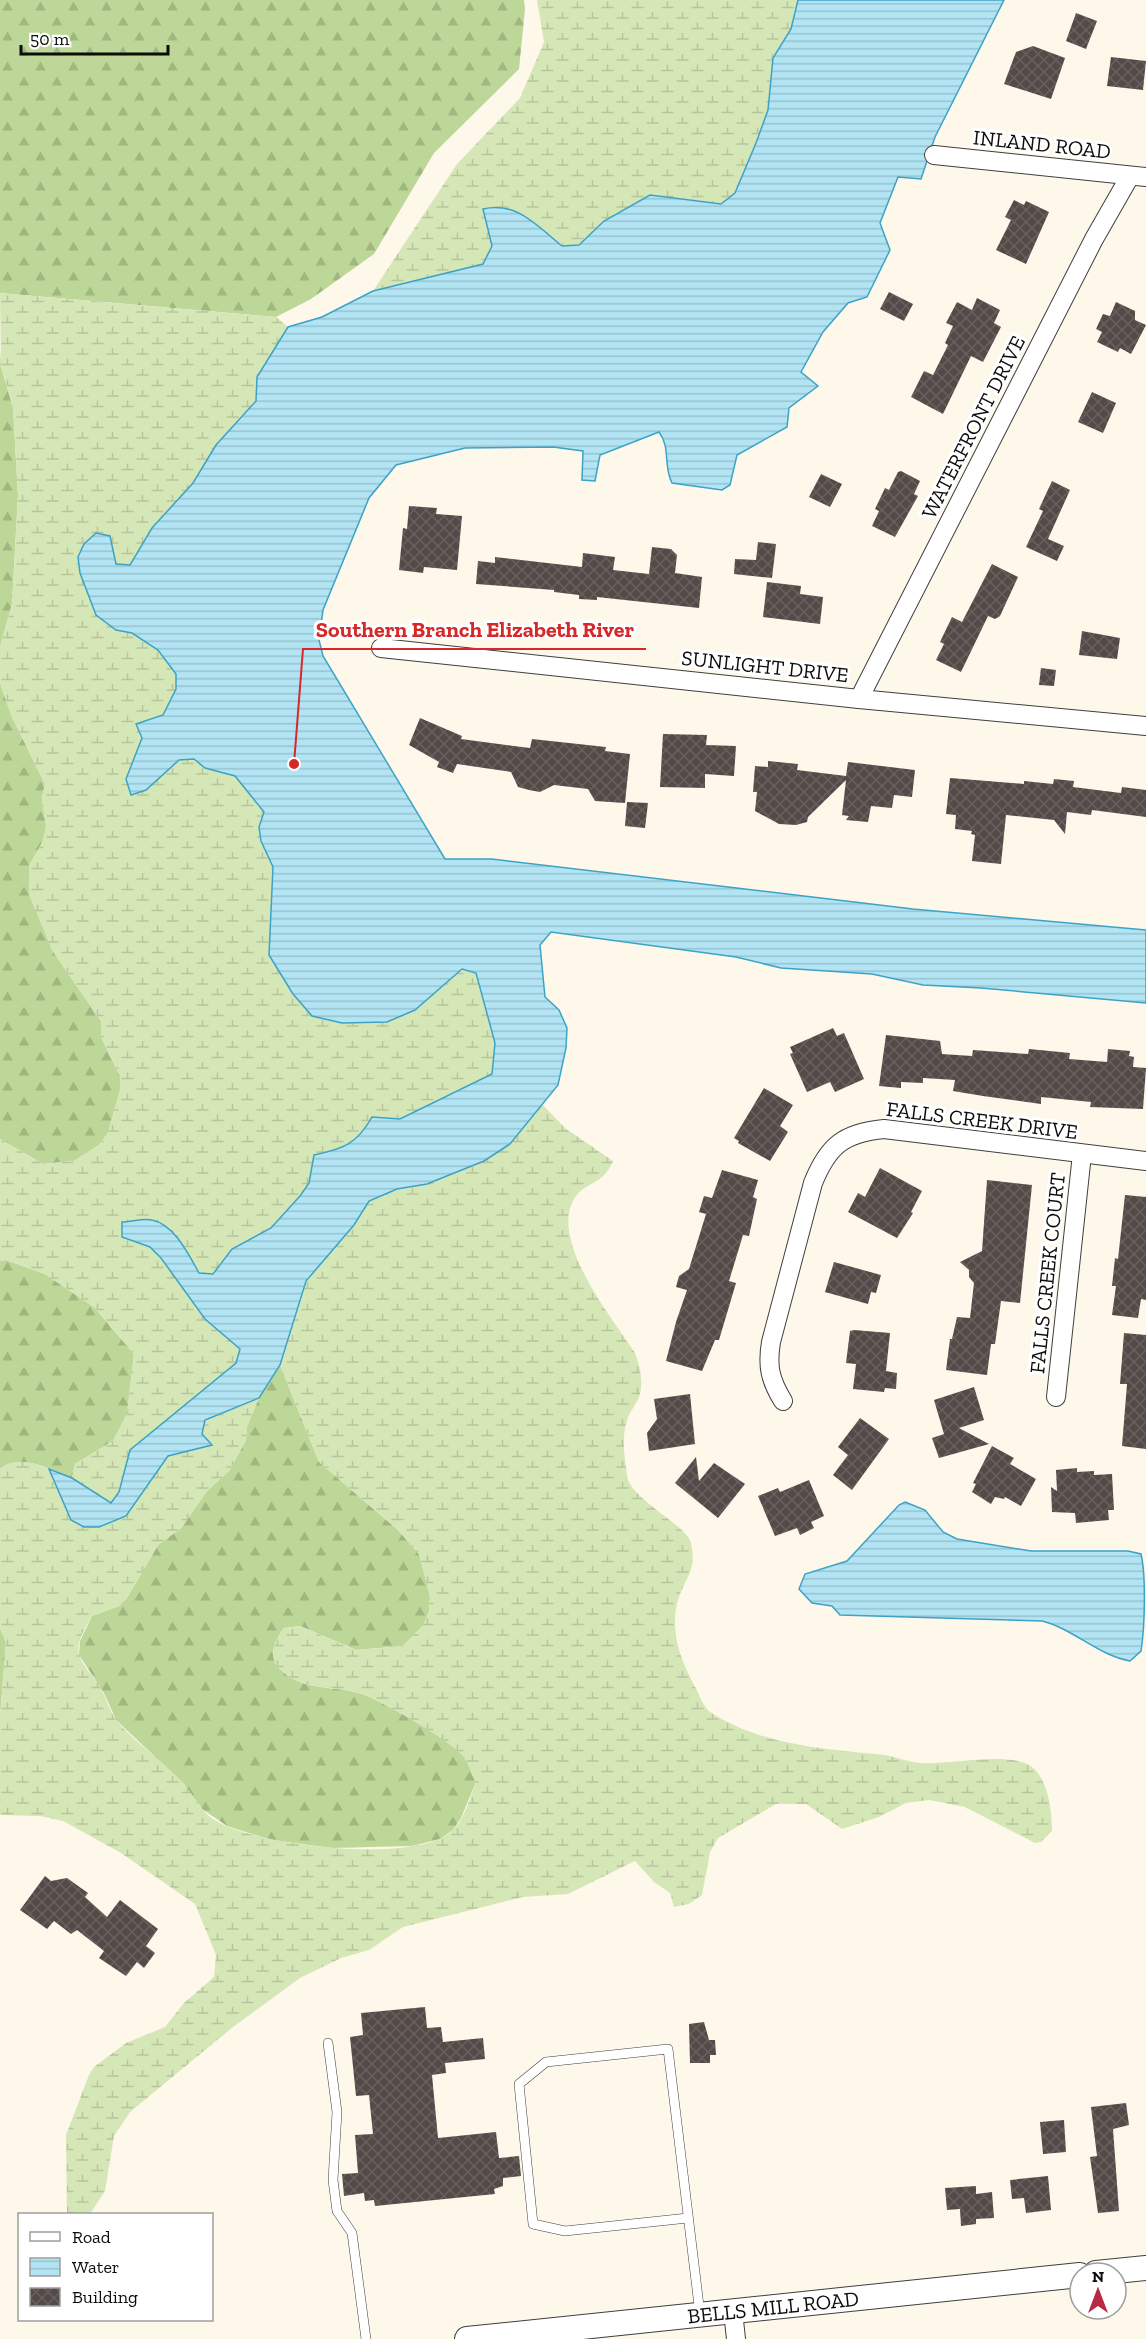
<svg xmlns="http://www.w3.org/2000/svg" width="1146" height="2339" font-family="'Zilla Slab',serif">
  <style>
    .forest { fill: url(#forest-firs) }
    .wetland { fill: url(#wetland-marsh) }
    .water { fill: url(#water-rules); stroke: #3ca3c7; stroke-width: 1.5 }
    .building { fill: url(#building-cross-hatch) }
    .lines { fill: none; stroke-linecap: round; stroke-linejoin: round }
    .service-casing { stroke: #3f3f3f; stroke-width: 10 }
    .minor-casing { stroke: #3f3f3f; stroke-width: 20 }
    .tertiary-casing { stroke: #3f3f3f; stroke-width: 26 }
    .service { stroke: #fff; stroke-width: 9 }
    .minor { stroke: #fff; stroke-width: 18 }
    .tertiary { stroke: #fff; stroke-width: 24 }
    .labels { text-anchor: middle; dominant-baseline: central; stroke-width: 6; stroke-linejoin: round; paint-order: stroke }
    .street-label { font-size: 21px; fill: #0c0c0c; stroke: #fff }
    .leader { fill: none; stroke: #d62828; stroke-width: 2 }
    .callout-dot { fill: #d62828; stroke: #fff; stroke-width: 2 }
    .callout-label { font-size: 22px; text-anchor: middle; font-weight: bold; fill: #d62828; stroke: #fff; stroke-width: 6; stroke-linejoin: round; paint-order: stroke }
  </style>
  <defs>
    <pattern id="forest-firs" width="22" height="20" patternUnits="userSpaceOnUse" patternTransform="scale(1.5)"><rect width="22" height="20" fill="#bcd797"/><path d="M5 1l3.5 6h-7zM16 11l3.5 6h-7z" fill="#a0b781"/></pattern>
    <pattern id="wetland-marsh" width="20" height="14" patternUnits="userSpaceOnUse" patternTransform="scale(1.5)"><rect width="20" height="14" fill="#d6e7b7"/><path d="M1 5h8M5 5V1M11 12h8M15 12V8" fill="none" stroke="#b6c59c"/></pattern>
    <pattern id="water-rules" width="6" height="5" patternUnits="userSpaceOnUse" patternTransform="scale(1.5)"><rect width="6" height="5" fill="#b2e4f3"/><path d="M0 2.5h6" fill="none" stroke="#98c2cf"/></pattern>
    <pattern id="building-cross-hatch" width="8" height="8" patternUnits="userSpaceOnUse" patternTransform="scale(1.5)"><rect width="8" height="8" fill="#544b49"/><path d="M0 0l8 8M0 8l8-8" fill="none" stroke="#68605f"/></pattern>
  </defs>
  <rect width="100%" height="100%" fill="#fef8eb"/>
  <g class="forest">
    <polygon points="0,0 524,0 525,9 519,69 434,153 374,254 311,299 276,317 0,293"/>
    <polygon points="0,349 1,366 13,408 18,495 12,604 0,647"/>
    <polygon points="0,683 12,717 45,784 42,798 46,827 43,841 29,866 52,950 101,1021 101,1037 120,1076 120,1090 108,1133 99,1145 74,1161 43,1164 0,1139"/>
    <path d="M6,1260l39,14 49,33 40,47 -7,60 -14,27 -38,23 -3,14c-21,-8 -51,-26 -72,-9v-208z"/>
    <path d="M280,1365l39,97 79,68 21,24 11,42 -1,15 -5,14 -21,21 -47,4 -56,-24 -16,2c-9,12 -17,28 -4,41 22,23 55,16 82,25 20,7 91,47 102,63 5,7 8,17 12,25l-15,36 -8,12 -13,9 -28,7 -80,2 -61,-8 -44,-14 -25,-17 -19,-26 -67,-63 -12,-27 -25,-38 1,-14 12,-25 27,-10 8,-8 31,-53 23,-17 26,-37 22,-20 17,-31 1,-14 12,-28z"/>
    <polygon points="0,1628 6,1642 0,1717"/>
  </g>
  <g class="wetland">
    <path d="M537,0h261l-7,29 -18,29 -5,52 -12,33 -21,50 -14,11 -71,-9 -46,26 -25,24 -17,1c-25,-20 -45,-45 -78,-37l8,38 -9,17 -110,27 84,-127 63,-66 24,-56z"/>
    <path d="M0,293l276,24 12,10 -31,50 -1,23 -40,45 -23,38 -41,45 -22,38 -14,-2 -6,-28 -14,-3 -12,11 32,86 16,3 26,17 18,24v15l-13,26 -21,23 -16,41 5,15 15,-4 33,-30 15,-1 11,9 30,8 29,36c-11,34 8,33 9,58 1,28 -3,57 -4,85l147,55 45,-41 15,3 19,71 -3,31 -92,45 -28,-2c-15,27 -29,32 -58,38l-5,28 -9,13 -29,32 -39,21 -19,25 -14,-1 -14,-26 -62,-10 27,10 11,11 44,61 35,30 -4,14 -106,87 -11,42 -8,12 -39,-26 3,-14 38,-23 14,-27 7,-60 -40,-47 -49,-33 -39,-14 -6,1v-122l43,25 31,-3 25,-16 9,-12 12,-43v-14l-19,-39v-16l-49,-71 -23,-55v-29l14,-25 3,-14 -4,-29 3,-14 -33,-67 -12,-34v-36l12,-43 6,-109 -5,-87 -12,-43z"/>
    <path d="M542,1104l23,24 48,33c-11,26 -27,19 -39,38 -25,42 39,120 61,154 5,12 9,31 4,44 -3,8 -10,15 -12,24 -6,16 -2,38 0,54 2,24 60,50 64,68 5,25 -2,30 -11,51 -12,31 -1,63 14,91 5,8 9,22 16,27 53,34 115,37 175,43 12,2 23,7 35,8 30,2 76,-10 105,0 23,9 27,47 27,68l-11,11 -6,1 -70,-36 -36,-7 -23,3 -27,14 -37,12 -36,-25h-30l-58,34 -8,14 -8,43 -13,9 -15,3 -4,-14 -16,-11 -19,-21 -67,33 -45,3 -120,30 -34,23 -28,8 -41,20 -67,49 -103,85 -16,24 -9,55 -15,23h-23l-1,-79 23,-60 5,-8 32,-24 39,-16 19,-24 30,-26 2,-22 -21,-51 -74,-51 -58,-32 -23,-5 -40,-1v-98l6,-75 -6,-14v-159c14,-12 34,-7 49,0l22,51 55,-4 42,-60 44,-11 -10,-11 3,-14 54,-22 -12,28 -1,14 -17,31 -22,20 -26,37 -23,17 -31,53 -8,8 -27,10c-6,11 -16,25 -13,38 2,10 14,22 20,31 7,11 10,26 18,36 20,24 47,40 67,63 10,12 16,26 29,35 40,27 203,46 239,12 13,-12 18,-34 24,-49 -4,-8 -7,-17 -12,-25 -11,-15 -82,-56 -102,-63 -27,-9 -60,-2 -82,-25 -13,-13 -5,-29 4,-41l16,-2 55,24 48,-4 21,-22 5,-13 1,-15 -11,-42 -21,-24 -79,-68 -39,-97 26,-84 48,-56 15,-24 28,-12 30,-5 83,-40z"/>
  </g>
  <g class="water">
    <path d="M798,0h206l-69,137 -14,42 -23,-2 -18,46 10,27 -23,47 -19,6 -25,29 -22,40 17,14 -29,22 -2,19 -50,28 -7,30 -8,5 -50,-7c-9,-17 -1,-35 -13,-51l-59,23 -5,26 -13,-1 1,-29 -30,-4 -88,1 -69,17 -27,33 -46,112 -4,30 4,16 122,203h47l421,50 233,21v73l-165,-15 -58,-3 -51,-11 -91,-6 -45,-11 -185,-25 -11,13 5,52 14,13 8,18 -1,20 -8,37 -48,59 -26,17 -57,23 -30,5 -28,12 -15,24 -48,56 -26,84 -21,33 -54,22 -3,14 10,11 -44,11 -42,60 -27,11h-15l-13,-7 -22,-51 23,9 39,25 8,-11 11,-42 106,-87 4,-14 -35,-30 -44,-61 -11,-11 -28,-10v-15c9,0 21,-4 30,-2 22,4 37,35 47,53l14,1 19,-25 39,-21 29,-32 9,-13 5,-28c29,-6 43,-11 58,-38l28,2 92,-45 3,-31 -19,-70 -14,-4 -47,41 -28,12 -45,1 -30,-7 -19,-22 -24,-39 4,-88 -12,-26 -2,-14 5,-15 -29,-36 -30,-8 -11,-9 -15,1 -33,30 -15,5 -5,-16 16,-41 -6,-14 27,-9 13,-26v-15l-18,-24 -26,-17 -16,-3 -20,-15 -16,-42 -2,-16 6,-13 12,-11 14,3 6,28 14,1 22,-37 41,-45 23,-38 40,-44 1,-24 31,-50 34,-10 51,-26 110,-27 9,-18 -9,-37c34,-8 54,17 79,37l17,-1 25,-24 46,-26 71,9 14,-11 21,-50 12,-33 5,-52 18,-29z"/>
    <path d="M905,1502l20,8 18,22 14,7 74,12h97l13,3c5,21 4,72 0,97l-11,10c-33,-6 -56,-32 -88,-40l-202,-6 -8,-9 -20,-3 -13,-14 6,-15 42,-13 52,-56z"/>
  </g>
  <g class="building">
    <polygon points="1076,13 1097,21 1086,49 1066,41"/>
    <polygon points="1033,46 1065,58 1051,99 1004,84 1016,52"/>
    <polygon points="1111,57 1146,61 1143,90 1107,86"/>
    <polygon points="1014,200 1024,205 1026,201 1049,212 1026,264 996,250 1011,220 1005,217"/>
    <polygon points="889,292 913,304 904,321 880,309"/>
    <polygon points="977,298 1000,310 994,323 1001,327 983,362 971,356 943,414 911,397 924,371 933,375 948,345 945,343 953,326 946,323 957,302 972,310"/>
    <polygon points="1116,302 1135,311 1135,320 1146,325 1131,354 1120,348 1118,352 1097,342 1102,332 1096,329 1103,314 1110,316"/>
    <polygon points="1092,392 1116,403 1103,433 1078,422"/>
    <polygon points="901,471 920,481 914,494 918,496 895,537 872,526 879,511 875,509 885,488 889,490 898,472"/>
    <polygon points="821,474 842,484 830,507 809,497"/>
    <polygon points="1052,481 1070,490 1048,539 1064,546 1057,561 1026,547 1043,511 1039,509"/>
    <polygon points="409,506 437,508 436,514 462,516 457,570 424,567 423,573 399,570 403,528 407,529"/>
    <polygon points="758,542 776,544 772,578 734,574 735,559 756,560"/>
    <polygon points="652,547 671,549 677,555 675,573 702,577 699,608 597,597 597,600 579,599 579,595 554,592 554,590 476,584 478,561 495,563 495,557 582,567 583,553 615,557 613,570 649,574"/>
    <polygon points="992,564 1018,577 1000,616 995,619 988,616 961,672 936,660 944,644 940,642 952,617 962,622"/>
    <polygon points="767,582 801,586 800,594 823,597 820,624 763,617"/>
    <polygon points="1082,631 1120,638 1117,659 1079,655"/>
    <polygon points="1041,668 1056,670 1054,686 1039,685"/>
    <polygon points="420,718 462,736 461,739 530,748 532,739 606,747 605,751 630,754 625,803 595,801 588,789 554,785 540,792 529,790 518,787 511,772 457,764 453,773 437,767 439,762 409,745"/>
    <polygon points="663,734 707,735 706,745 736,746 734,776 705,774 705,788 660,787"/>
    <polygon points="768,761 798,764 797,770 846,776 848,762 915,770 912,797 894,795 892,808 871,806 868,822 846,820 849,816 842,815 846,780 808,817 807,822 796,825 779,824 755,811 757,792 753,792 755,766 768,767"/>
    <polygon points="950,778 1024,784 1024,781 1053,784 1054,779 1074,781 1073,787 1121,793 1122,787 1146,790 1146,817 1092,810 1091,815 1067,812 1065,834 1054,820 1006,815 1001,864 972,861 975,835 971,834 972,831 955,829 956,815 946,814"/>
    <polygon points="627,802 648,803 645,828 625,826"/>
    <polygon points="833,1028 837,1036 844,1033 864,1079 835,1092 830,1082 807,1092 790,1054 793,1053 790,1047"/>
    <polygon points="886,1035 940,1041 942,1054 972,1056 973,1050 1028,1054 1029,1049 1070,1053 1069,1059 1107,1062 1108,1049 1130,1051 1129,1056 1134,1057 1133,1067 1146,1068 1143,1109 1090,1107 1091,1102 1041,1097 1041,1104 983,1096 953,1091 955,1080 923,1078 923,1083 901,1082 901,1088 879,1086"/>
    <polygon points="764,1088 793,1105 780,1126 788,1132 770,1161 738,1143 739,1141 734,1138"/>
    <polygon points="880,1168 922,1191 911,1212 913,1213 897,1238 848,1212 858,1193 865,1197"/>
    <polygon points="722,1170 758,1180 753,1197 757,1199 749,1236 743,1235 729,1281 736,1283 719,1340 715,1340 702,1371 666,1361 676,1322 687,1290 676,1287 679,1276 689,1269 706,1214 699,1212 704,1196 712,1198"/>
    <polygon points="987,1180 1032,1185 1020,1303 1001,1301 995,1344 991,1344 987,1375 946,1370 950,1339 952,1339 957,1317 970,1318 974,1283 969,1277 969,1270 960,1262 982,1251"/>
    <polygon points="1125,1195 1146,1197 1146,1300 1141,1299 1138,1318 1112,1315 1116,1286 1112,1286 1115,1258 1118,1259"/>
    <polygon points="834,1262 881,1275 876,1293 871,1292 868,1304 825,1292"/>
    <polygon points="854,1330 890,1333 886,1371 897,1373 896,1389 885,1388 884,1392 853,1389 856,1364 846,1363 850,1331"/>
    <polygon points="1124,1333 1146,1335 1146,1449 1122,1446 1127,1384 1120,1384"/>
    <polygon points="974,1387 984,1420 959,1428 989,1444 939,1458 932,1438 944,1434 934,1400"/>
    <polygon points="690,1394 695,1444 649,1451 647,1433 657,1419 654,1399"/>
    <polygon points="860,1418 889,1439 852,1490 833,1475 848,1455 838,1447"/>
    <polygon points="992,1446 1014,1458 1010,1464 1036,1479 1021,1506 1005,1497 1004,1499 995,1497 991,1504 972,1492 976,1484 973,1483"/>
    <polygon points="696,1457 699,1481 714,1463 745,1484 718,1518 675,1483"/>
    <polygon points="1077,1468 1077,1472 1094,1471 1094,1475 1112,1474 1114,1510 1108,1510 1109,1520 1076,1523 1075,1513 1052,1512 1051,1487 1057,1491 1056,1470"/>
    <polygon points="809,1480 824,1516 811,1522 814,1528 800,1535 797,1528 775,1536 758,1496 778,1488 780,1492"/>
    <polygon points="45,1876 51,1881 67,1878 88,1893 85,1897 107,1917 120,1900 158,1929 146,1946 155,1953 144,1968 137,1962 126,1976 99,1958 104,1951 77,1930 71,1934 54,1921 47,1929 20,1910"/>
    <polygon points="425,2007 427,2028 441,2027 443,2042 483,2038 485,2059 445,2063 446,2073 432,2075 438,2138 496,2132 499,2158 519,2156 521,2176 503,2178 503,2186 494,2189 495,2194 375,2206 374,2200 365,2201 364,2193 344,2196 342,2174 358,2173 355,2135 373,2134 369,2095 356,2096 350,2037 363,2035 361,2013"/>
    <polygon points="704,2022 709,2040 715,2040 716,2055 710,2055 710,2063 690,2063 689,2024"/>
    <polygon points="1126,2103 1129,2125 1113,2129 1119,2211 1098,2213 1090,2157 1097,2156 1091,2107"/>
    <polygon points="1064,2120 1066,2152 1043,2154 1040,2122"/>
    <polygon points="1048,2176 1051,2210 1026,2213 1024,2198 1012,2199 1010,2180"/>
    <polygon points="976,2186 976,2194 992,2192 994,2218 976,2219 976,2224 961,2226 960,2209 947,2210 945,2188"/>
  </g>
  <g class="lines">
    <g class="service-casing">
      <g id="service">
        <polyline points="328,2043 337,2112 333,2180 337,2211 352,2233 366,2339"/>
        <polyline points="688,2218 565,2231 533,2224 519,2084 546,2062 668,2049 700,2314"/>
      </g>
    </g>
    <g class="minor-casing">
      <g id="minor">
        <polyline points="934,155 1146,177"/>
        <polyline points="381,648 859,699 1146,726"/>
        <polyline points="859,699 1094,239 1130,176"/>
        <polyline points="1056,1397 1082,1154"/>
        <path d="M783,1401c-13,-21 -16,-35 -12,-59l42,-159c15,-37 30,-50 71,-54l262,32"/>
        <polyline points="733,2311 736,2339"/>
      </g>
    </g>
    <g class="tertiary-casing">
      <g id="tertiary">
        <polyline points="1096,2273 1146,2268"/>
        <polyline points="467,2339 1080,2275"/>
      </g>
    </g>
    <use href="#service" class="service"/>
    <use href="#minor" class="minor"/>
    <use href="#tertiary" class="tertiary"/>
  </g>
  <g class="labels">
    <g class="street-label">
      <text transform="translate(1042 144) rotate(6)">INLAND ROAD</text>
      <text transform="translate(973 427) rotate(-63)">WATERFRONT DRIVE</text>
      <text transform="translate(765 666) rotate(6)">SUNLIGHT DRIVE</text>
      <text transform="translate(982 1120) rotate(7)">FALLS CREEK DRIVE</text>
      <text transform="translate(1047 1273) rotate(-84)">FALLS CREEK COURT</text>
      <text transform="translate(773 2307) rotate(-6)">BELLS MILL ROAD</text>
    </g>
  </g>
  <path class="leader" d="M294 764L303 649H646"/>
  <circle class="callout-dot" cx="294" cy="764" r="6"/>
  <g class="callout-label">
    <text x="475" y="637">Southern Branch Elizabeth River</text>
  </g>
  <rect x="18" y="2213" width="195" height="108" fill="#ffffff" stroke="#9e9e9e" stroke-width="1.5"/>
  <rect x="30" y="2232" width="30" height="9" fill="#ffffff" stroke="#9e9e9e" stroke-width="1.5"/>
  <text x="72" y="2243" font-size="18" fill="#0c0c0c">Road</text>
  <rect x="30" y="2258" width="30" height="18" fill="url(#water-rules)" stroke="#9e9e9e" stroke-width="1.5"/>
  <text x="72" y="2273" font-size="18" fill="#0c0c0c">Water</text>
  <rect x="30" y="2288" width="30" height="18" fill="url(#building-cross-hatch)" stroke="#9e9e9e" stroke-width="1.5"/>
  <text x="72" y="2303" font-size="18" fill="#0c0c0c">Building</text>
  <g transform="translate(1098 2291)"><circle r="28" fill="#ffffff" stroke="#9e9e9e" stroke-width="1.5"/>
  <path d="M0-4.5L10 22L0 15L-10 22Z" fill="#b52a44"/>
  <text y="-9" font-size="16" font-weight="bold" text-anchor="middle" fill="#0c0c0c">N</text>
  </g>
  <path d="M21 45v9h147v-9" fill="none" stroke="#0c0c0c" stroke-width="3"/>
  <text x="30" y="45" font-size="18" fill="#0c0c0c" stroke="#ffffff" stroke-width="4.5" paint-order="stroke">50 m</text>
</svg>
